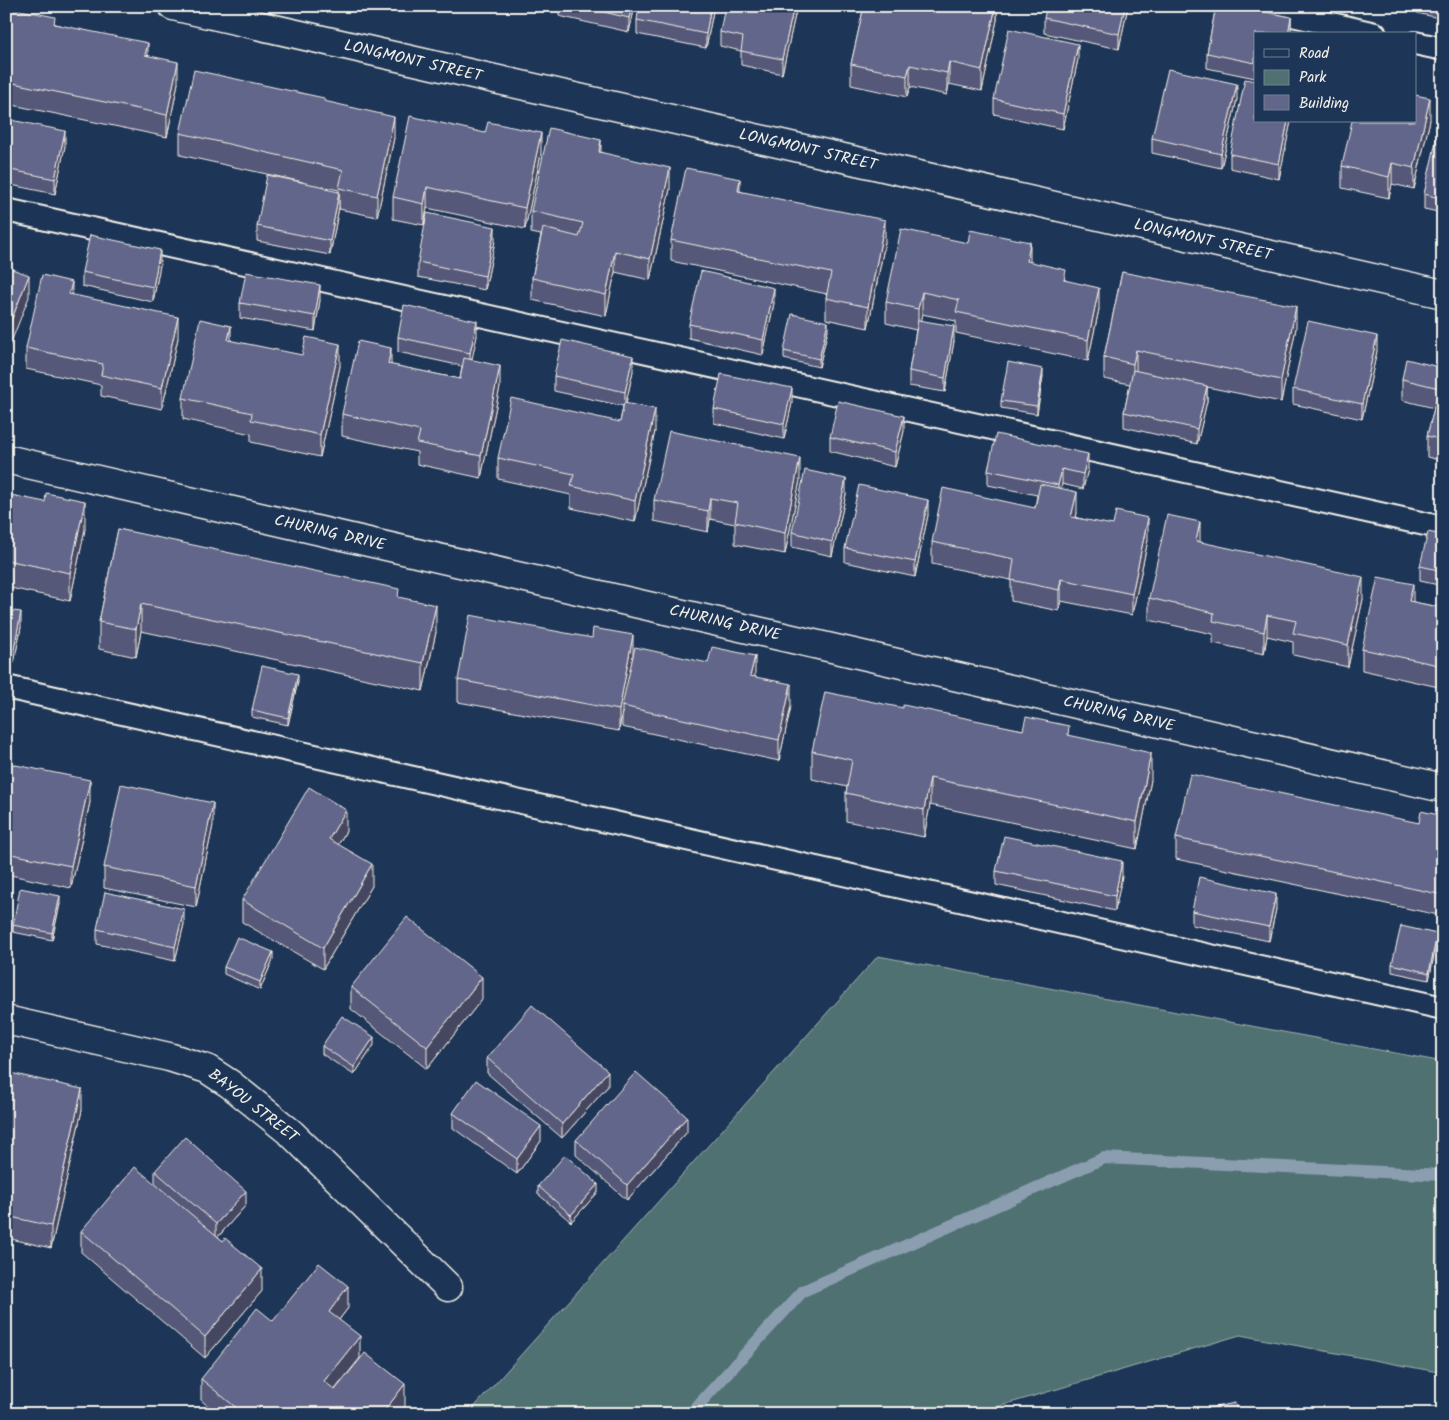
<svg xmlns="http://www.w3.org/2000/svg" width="1449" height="1420" font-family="Kalam,sans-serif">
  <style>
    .green { fill: #507172; stroke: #a2b1ad }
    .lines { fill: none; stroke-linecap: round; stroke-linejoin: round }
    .stream { stroke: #8a9eb0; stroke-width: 12 }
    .service-casing { stroke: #f4f1e8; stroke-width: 26 }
    .minor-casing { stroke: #f4f1e8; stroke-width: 31 }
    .service { stroke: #1d3557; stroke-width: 22 }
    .minor { stroke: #1d3557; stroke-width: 28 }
    .wall { fill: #555878; stroke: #f4f1e8 }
    .shaded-wall { fill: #454761; stroke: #f4f1e8 }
    .building { fill: #63668b; stroke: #f4f1e8 }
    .labels { text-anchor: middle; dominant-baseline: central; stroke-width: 4; stroke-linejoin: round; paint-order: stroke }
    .street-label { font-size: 16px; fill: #f4f1e8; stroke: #1d3557 }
  </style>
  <rect width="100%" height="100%" fill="#1d3557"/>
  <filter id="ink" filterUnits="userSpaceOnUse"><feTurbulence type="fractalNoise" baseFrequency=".02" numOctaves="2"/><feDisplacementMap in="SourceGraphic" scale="10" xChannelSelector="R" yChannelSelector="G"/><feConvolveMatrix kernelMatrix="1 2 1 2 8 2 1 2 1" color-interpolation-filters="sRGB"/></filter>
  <g filter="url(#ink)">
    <polygon class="green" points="878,956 1443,1062 1443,1373 1240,1335 973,1414 468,1414"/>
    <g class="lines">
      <polyline class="stream" points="690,1414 803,1291 1104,1158 1443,1175"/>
      <g class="service-casing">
        <g id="service">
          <polyline points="1253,6 1375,34"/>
          <polyline points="1415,43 1443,49"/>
          <polyline points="6,210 1443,528"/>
          <polyline points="6,687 1443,1008"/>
        </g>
      </g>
      <g class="minor-casing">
        <g id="minor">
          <polyline points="173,6 1443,294"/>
          <polyline points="6,459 1443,788"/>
          <polyline points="6,1020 169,1057 207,1069 230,1084 291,1133 448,1287"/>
        </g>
      </g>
      <use href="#service" class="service"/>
      <use href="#minor" class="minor"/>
    </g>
    <g class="wall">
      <polygon points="559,6 635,6 629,32 559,16"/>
      <polygon points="714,6 706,48 637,34 637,20"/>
      <polygon points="797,6 782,74 741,65 741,51 720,46 720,32"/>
      <polygon points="864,6 997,6 997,20 982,91 949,84 947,95 910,87 907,97 851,85 851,64"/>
      <polygon points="1128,6 1119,49 1044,33 1044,18"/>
      <polygon points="1216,6 1236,6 1291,17 1291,34 1255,34 1255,78 1207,68 1207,53"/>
      <polygon points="1417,6 1443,6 1443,19 1417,13"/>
      <polygon points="6,7 148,55 178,83 167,137 8,104 6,112"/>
      <polygon points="1078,59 1063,129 994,114 994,99"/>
      <polygon points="1237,99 1221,168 1152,153 1152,138"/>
      <polygon points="324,102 394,138 377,217 339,209 339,190 325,187 325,189 339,207 330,255 257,241 257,226 303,182 180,155 180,133"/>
      <polygon points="6,119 65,146 55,194 6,184"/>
      <polygon points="1430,120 1414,189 1392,184 1389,198 1342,188 1342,166"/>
      <polygon points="1255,121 1291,121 1279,179 1230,168 1230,154"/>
      <polygon points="1443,124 1443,213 1424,209 1424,194"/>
      <polygon points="601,152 670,189 650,280 615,272 606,316 532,300 532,278 541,235 531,233 531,211"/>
      <polygon points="541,154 525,229 427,208 424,225 393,219 393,197"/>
      <polygon points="740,191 885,242 868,328 826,319 826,298 827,294 671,261 671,240"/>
      <polygon points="495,241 485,290 418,277 418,262"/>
      <polygon points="1030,262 1066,280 1099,309 1088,361 956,333 956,321 922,314 920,320 954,341 945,392 909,386 909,371 916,330 886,323 886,302"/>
      <polygon points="160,265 153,302 82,286 82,272"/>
      <polygon points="1122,272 1296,328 1281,402 1207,387 1207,401 1197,444 1124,427 1124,412 1130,384 1104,379 1104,357"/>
      <polygon points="72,295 178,338 162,409 101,396 101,385 26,369 26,348"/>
      <polygon points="320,300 315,331 240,318 240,303"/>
      <polygon points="774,303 763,355 689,338 689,324"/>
      <polygon points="828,330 819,367 784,359 784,351"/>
      <polygon points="477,336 471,360 500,387 481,478 417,464 417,452 342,436 342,414 391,365 460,379 462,366 398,352 398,337"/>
      <polygon points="231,341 340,366 320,457 251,442 251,434 183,419 183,398"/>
      <polygon points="1377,351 1362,419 1293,404 1293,389"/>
      <polygon points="1443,368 1443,461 1427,457 1427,436 1434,408 1402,400 1402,379"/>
      <polygon points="633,371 626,403 655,431 635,522 571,508 571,495 498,479 498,458 620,422 623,406 554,391 554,376"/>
      <polygon points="1043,376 1037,414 1001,408 1001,401"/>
      <polygon points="792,403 784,439 714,423 714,409"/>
      <polygon points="904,431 895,467 830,451 830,437"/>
      <polygon points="1088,469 1083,489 1062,484 1061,488 1077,513 1076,517 1148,540 1132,615 1061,601 1059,611 1011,601 1011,580 932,564 932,542 1035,508 1037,495 988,485 988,470"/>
      <polygon points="800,480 785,554 735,544 735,524 710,519 708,532 654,521 654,500"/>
      <polygon points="6,494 85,529 70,601 6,587"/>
      <polygon points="846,494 832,556 792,547 792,532"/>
      <polygon points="928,515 915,577 845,562 845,548"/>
      <polygon points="118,529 399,597 436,632 423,691 141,631 136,657 99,649 99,622"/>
      <polygon points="1443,535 1443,586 1420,581 1420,566"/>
      <polygon points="1200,542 1363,599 1348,667 1293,655 1293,642 1267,636 1264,654 1213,643 1213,634 1149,620 1149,598"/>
      <polygon points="1413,602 1443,608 1443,688 1362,670 1362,649"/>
      <polygon points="6,610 21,627 14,663 6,662"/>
      <polygon points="633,657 630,669 755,677 791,706 779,761 622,727 622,712 619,731 458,702 458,680"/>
      <polygon points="298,681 288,725 252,717 252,710"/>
      <polygon points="903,708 1023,730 1069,735 1151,780 1137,849 930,805 924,837 846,821 846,793 847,787 812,779 812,751"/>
      <polygon points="6,763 90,802 71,888 6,874"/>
      <polygon points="1443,816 1443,916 1176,859 1176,838 1419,823"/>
      <polygon points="213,825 196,907 104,888 104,867"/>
      <polygon points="346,831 338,845 372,886 323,969 242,922 242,900"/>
      <polygon points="996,871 1122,876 1115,911 996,885"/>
      <polygon points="60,904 52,940 13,932 13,925"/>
      <polygon points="1276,909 1269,941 1192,925 1192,911"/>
      <polygon points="184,924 175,961 97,944 97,929"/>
      <polygon points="1437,941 1429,980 1392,972 1392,964"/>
      <polygon points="273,959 260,990 224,974 224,967"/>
      <polygon points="351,987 482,999 427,1069 351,1009"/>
      <polygon points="374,1045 354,1075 322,1054 322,1046"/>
      <polygon points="487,1058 608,1086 562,1138 487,1073"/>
      <polygon points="6,1072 82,1110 51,1248 11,1239 9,1250 6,1250"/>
      <polygon points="453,1113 541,1141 517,1174 453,1128"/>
      <polygon points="687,1132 627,1200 576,1155 576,1140"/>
      <polygon points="155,1171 246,1205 218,1237 223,1241 262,1291 205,1358 81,1252 81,1231 155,1184"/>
      <polygon points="538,1186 598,1192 571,1222 538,1194"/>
      <polygon points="348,1308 339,1320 335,1390 405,1406 399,1414 217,1414 201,1400 201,1379 273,1321"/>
    </g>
    <g class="shaded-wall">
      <polygon points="632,6 635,6 629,32 629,18"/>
      <polygon points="711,6 714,6 706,48 706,34"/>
      <polygon points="794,6 797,6 782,74 782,59"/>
      <polygon points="996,6 997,6 997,20 982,91 982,70"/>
      <polygon points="1125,6 1128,6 1119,49 1119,34"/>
      <polygon points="1291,17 1291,34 1288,34"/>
      <polygon points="148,43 148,65 145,55"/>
      <polygon points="1078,44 1078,59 1063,129 1063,114"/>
      <polygon points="178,62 178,83 167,137 167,115"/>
      <polygon points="949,62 949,84 947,95 947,73"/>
      <polygon points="910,65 910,87 907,97 907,76"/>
      <polygon points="8,82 8,104 6,112 6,90"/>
      <polygon points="1237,84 1237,99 1221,168 1221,154"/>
      <polygon points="1430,98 1430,120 1414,189 1414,168"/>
      <polygon points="394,117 394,138 377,217 377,196"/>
      <polygon points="1288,121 1291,121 1279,179 1279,164"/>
      <polygon points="65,131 65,146 55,194 55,179"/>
      <polygon points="541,133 541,154 525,229 525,208"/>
      <polygon points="601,140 601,161 599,152"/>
      <polygon points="1392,163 1392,184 1389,198 1389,177"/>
      <polygon points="670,168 670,189 650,280 650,259"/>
      <polygon points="740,179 740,201 738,191"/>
      <polygon points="427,187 427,208 424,225 424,204"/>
      <polygon points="339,192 339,207 330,255 330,241"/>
      <polygon points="885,220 885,242 868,328 868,307"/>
      <polygon points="495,227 495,241 485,290 485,276"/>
      <polygon points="1030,242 1030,264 1027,261"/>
      <polygon points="160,250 160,265 153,302 153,287"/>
      <polygon points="615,251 615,272 606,316 606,295"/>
      <polygon points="29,275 29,297 6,355 6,334"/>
      <polygon points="72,282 72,303 69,294"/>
      <polygon points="320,285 320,300 315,331 315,316"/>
      <polygon points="774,288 774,303 763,355 763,340"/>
      <polygon points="1099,288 1099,309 1088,361 1088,340"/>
      <polygon points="922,292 922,314 918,330 918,309"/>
      <polygon points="1296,306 1296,328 1281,402 1281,380"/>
      <polygon points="178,317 178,338 162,409 162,388"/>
      <polygon points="477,321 477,336 470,368 470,353"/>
      <polygon points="828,322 828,330 819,367 819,359"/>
      <polygon points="231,326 231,347 228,340"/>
      <polygon points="954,326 954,341 945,392 945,378"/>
      <polygon points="1377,336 1377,351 1362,419 1362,404"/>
      <polygon points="340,344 340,366 320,457 320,435"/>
      <polygon points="391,348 391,370 388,364"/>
      <polygon points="1136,350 1136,372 1133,385 1133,364"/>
      <polygon points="633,356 633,371 625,407 625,392"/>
      <polygon points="500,366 500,387 481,478 481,456"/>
      <polygon points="1043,369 1043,376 1037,414 1037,406"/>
      <polygon points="1207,386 1207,401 1197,444 1197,429"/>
      <polygon points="792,388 792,403 784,439 784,424"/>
      <polygon points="655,409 655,431 635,522 635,501"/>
      <polygon points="904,416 904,431 895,467 895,452"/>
      <polygon points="1088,454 1088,469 1083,489 1083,474"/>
      <polygon points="800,458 800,480 785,554 785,533"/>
      <polygon points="1062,469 1062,484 1058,500 1058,485"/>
      <polygon points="846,479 846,494 832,556 832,542"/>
      <polygon points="1077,492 1077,513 1071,538 1071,517"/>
      <polygon points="710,498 710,519 708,532 708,511"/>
      <polygon points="928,500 928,515 915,577 915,562"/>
      <polygon points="85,501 85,529 70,601 70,573"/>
      <polygon points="1148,518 1148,540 1132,615 1132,594"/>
      <polygon points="1200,522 1200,543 1196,541"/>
      <polygon points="1363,577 1363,599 1348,667 1348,645"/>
      <polygon points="1061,579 1061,601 1059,611 1059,590"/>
      <polygon points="1413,584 1413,606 1409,601"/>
      <polygon points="141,604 141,631 136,657 136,629"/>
      <polygon points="436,605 436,632 423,691 423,663"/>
      <polygon points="21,612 21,627 14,663 14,649"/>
      <polygon points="1267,615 1267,636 1264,654 1264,632"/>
      <polygon points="633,635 633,657 624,706 622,706 622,712 619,731 619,710"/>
      <polygon points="755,656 755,678 750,676"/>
      <polygon points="298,674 298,681 288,725 288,718"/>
      <polygon points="791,684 791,706 779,761 779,740"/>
      <polygon points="1151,753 1151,780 1137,849 1137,822"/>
      <polygon points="930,778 930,805 924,837 924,810"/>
      <polygon points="90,780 90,802 71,888 71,866"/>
      <polygon points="213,803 213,825 196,907 196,886"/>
      <polygon points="346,810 346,831 329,861 329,839"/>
      <polygon points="1122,861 1122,876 1115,911 1115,896"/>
      <polygon points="372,864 372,886 323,969 323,948"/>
      <polygon points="1276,894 1276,909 1269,941 1269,927"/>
      <polygon points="60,896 60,904 52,940 52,933"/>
      <polygon points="184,909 184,924 175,961 175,947"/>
      <polygon points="1437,934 1437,941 1429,980 1429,973"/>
      <polygon points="273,952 273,959 260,990 260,982"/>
      <polygon points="482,977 482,999 427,1069 427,1047"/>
      <polygon points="374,1037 374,1045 354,1075 354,1067"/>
      <polygon points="608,1071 608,1086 562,1138 562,1124"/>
      <polygon points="82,1089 82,1110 51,1248 51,1226"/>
      <polygon points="687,1117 687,1132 627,1200 627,1185"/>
      <polygon points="541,1126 541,1141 517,1174 517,1159"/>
      <polygon points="598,1184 598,1192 571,1222 571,1215"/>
      <polygon points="246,1191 246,1205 216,1239 216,1224"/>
      <polygon points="11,1217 11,1239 9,1250 9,1229"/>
      <polygon points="262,1269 262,1291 205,1358 205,1337"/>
      <polygon points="348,1286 348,1308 329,1333 329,1312"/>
      <polygon points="360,1336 360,1358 324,1403 324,1381"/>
      <polygon points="405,1384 405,1406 399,1414 382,1414"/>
    </g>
    <g class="building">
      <polygon points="579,6 632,6 629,18"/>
      <polygon points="639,6 711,6 706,34 637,20"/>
      <polygon points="725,6 794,6 782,59 741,51 743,37 720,32"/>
      <polygon points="864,6 948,6 957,8 958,6 996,6 982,70 949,62 947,73 910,65 907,76 851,64"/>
      <polygon points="1047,6 1125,6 1119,34 1044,18"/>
      <polygon points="1216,6 1236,6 1291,17 1288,34 1255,34 1255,63 1207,53"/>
      <polygon points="1421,6 1443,6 1443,12"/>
      <polygon points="6,7 55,17 54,24 148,43 145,55 178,62 167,115 8,82 6,90"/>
      <polygon points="1009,29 1078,44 1063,114 994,99"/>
      <polygon points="1168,69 1237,84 1221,154 1152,138"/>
      <polygon points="194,70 324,98 324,101 394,117 377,196 339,188 343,170 180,133"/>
      <polygon points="1245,79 1255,81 1255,121 1288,121 1279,164 1230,154"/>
      <polygon points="1415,95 1430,98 1414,168 1392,163 1389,177 1342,166 1352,121 1415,121"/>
      <polygon points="410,116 485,133 488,122 541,133 525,208 427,187 424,204 393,197"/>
      <polygon points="6,119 65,131 55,179 6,169"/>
      <polygon points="1440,124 1443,124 1443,199 1424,194"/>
      <polygon points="549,128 601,140 599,152 670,168 650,259 615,251 606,295 532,278 543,228 579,237 583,223 531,211"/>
      <polygon points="686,168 740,179 738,191 885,220 868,307 826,298 831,273 671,240"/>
      <polygon points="267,175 325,187 325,189 339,192 330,241 257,226"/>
      <polygon points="427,213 495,227 485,276 418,262"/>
      <polygon points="901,229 968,243 970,230 1030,242 1027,261 1066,270 1064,280 1099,288 1088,340 956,312 959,300 922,292 918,309 886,302"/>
      <polygon points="90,235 160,250 153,287 82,272"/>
      <polygon points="6,267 29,275 6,334"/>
      <polygon points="701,271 774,288 763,340 689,324"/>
      <polygon points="246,272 320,285 315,316 240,303"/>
      <polygon points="1122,272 1296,306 1281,380 1136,350 1133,364 1104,357"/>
      <polygon points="42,275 72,282 69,294 178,317 162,388 101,375 103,364 26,348"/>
      <polygon points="404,305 477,321 470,353 398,337"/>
      <polygon points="792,314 828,322 819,359 784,351"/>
      <polygon points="200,319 231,326 228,340 302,355 306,337 340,344 320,435 251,420 252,413 183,398"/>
      <polygon points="918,320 954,326 945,378 909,371"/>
      <polygon points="1308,321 1377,336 1362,404 1293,389"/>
      <polygon points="562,340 633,356 625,392 554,376"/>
      <polygon points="358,341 391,348 388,364 460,379 464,358 500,366 481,456 417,443 420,431 342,414"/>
      <polygon points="1406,359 1443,368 1443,440 1427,436 1439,388 1402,379"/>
      <polygon points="1008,362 1043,369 1037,406 1001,401"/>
      <polygon points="1133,370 1207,386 1197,429 1124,412"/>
      <polygon points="721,374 792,388 784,424 714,409"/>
      <polygon points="511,398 620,422 624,403 655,409 635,501 571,486 574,474 498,458"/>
      <polygon points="838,401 904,416 895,452 830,437"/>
      <polygon points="669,431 800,458 785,533 735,522 738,503 710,498 708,511 654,500"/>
      <polygon points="996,434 1088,454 1083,474 1062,469 1058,485 988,470"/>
      <polygon points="805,470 846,479 832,542 792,532"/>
      <polygon points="1040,484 1077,492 1071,517 1113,525 1116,511 1148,518 1132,594 1061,579 1059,590 1011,580 1014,559 932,542 943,488 1035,508"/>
      <polygon points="859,485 928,500 915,562 845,548"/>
      <polygon points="46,493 85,501 70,573 6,560 6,494 45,502"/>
      <polygon points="1167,515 1200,522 1196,541 1363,577 1348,645 1293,633 1296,621 1267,615 1264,632 1213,621 1214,613 1149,598"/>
      <polygon points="118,529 399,589 398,597 436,605 423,663 141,604 136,629 99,622"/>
      <polygon points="1428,532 1443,535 1443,571 1420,566"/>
      <polygon points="1378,577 1413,584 1409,601 1443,608 1443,666 1362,649"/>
      <polygon points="6,610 21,612 14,649 6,647"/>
      <polygon points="470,615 592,638 593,628 633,635 619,710 458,680"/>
      <polygon points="635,647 708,663 712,647 755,656 750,676 791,684 779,740 622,706"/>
      <polygon points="262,666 298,674 288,718 252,710"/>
      <polygon points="825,692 903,708 903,705 1023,730 1026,717 1069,726 1068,735 1151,753 1137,822 930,778 924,810 846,793 852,760 812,751"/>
      <polygon points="6,763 90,780 71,866 6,853"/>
      <polygon points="1190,774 1419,823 1421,811 1443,816 1443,895 1176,838"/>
      <polygon points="121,784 213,803 196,886 104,867"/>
      <polygon points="309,787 346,810 329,839 372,864 323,948 242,900"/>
      <polygon points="1004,836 1122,861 1115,896 996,871"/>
      <polygon points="1199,877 1276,894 1269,927 1192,911"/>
      <polygon points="20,888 60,896 52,933 13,925"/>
      <polygon points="105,892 184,909 175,947 97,929"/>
      <polygon points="407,917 482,977 427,1047 351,987"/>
      <polygon points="1401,926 1437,934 1429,973 1392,964"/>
      <polygon points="237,937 273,952 260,982 224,967"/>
      <polygon points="532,1005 608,1071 562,1124 487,1058"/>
      <polygon points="342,1016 374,1037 354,1067 322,1046"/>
      <polygon points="6,1072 82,1089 51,1226 11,1217 9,1229 6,1228"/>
      <polygon points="636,1072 687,1117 627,1185 576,1140"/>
      <polygon points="476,1080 541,1126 517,1159 453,1113"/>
      <polygon points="185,1137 246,1191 216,1224 155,1171"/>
      <polygon points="565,1155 598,1184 571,1215 538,1186"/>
      <polygon points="135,1167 223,1241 225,1238 262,1269 205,1337 81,1231"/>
      <polygon points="319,1263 348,1286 329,1312 360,1336 324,1381 335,1390 365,1353 405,1384 382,1414 244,1414 201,1379 257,1308 273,1321"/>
      <polygon points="1235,1403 1238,1414 1181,1414"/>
    </g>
  </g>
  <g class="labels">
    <g class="street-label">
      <text transform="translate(413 61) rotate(13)">LONGMONT STREET</text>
      <text transform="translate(808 150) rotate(13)">LONGMONT STREET</text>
      <text transform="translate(1203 240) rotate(13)">LONGMONT STREET</text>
      <text transform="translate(330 533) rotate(13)">CHURING DRIVE</text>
      <text transform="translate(725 623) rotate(13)">CHURING DRIVE</text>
      <text transform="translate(1119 714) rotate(13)">CHURING DRIVE</text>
      <text transform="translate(253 1106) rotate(38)">BAYOU STREET</text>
    </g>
  </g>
  <rect width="1449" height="1420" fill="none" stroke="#1d3557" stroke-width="25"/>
  <rect x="12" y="12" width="1424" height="1395" fill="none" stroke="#f4f1e8" stroke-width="2" filter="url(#ink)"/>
  <rect x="1254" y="32" width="162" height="90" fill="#1d3557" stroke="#738091"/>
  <rect x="1264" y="49" width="25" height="8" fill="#1d3557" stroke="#738091"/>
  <text x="1299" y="58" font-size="15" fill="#f4f1e8">Road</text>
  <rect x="1264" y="70" width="25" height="15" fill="#507172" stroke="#738091"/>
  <text x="1299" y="82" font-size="15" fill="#f4f1e8">Park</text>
  <rect x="1264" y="95" width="25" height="15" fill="#63668b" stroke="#738091"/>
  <text x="1299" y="108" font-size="15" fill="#f4f1e8">Building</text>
</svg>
